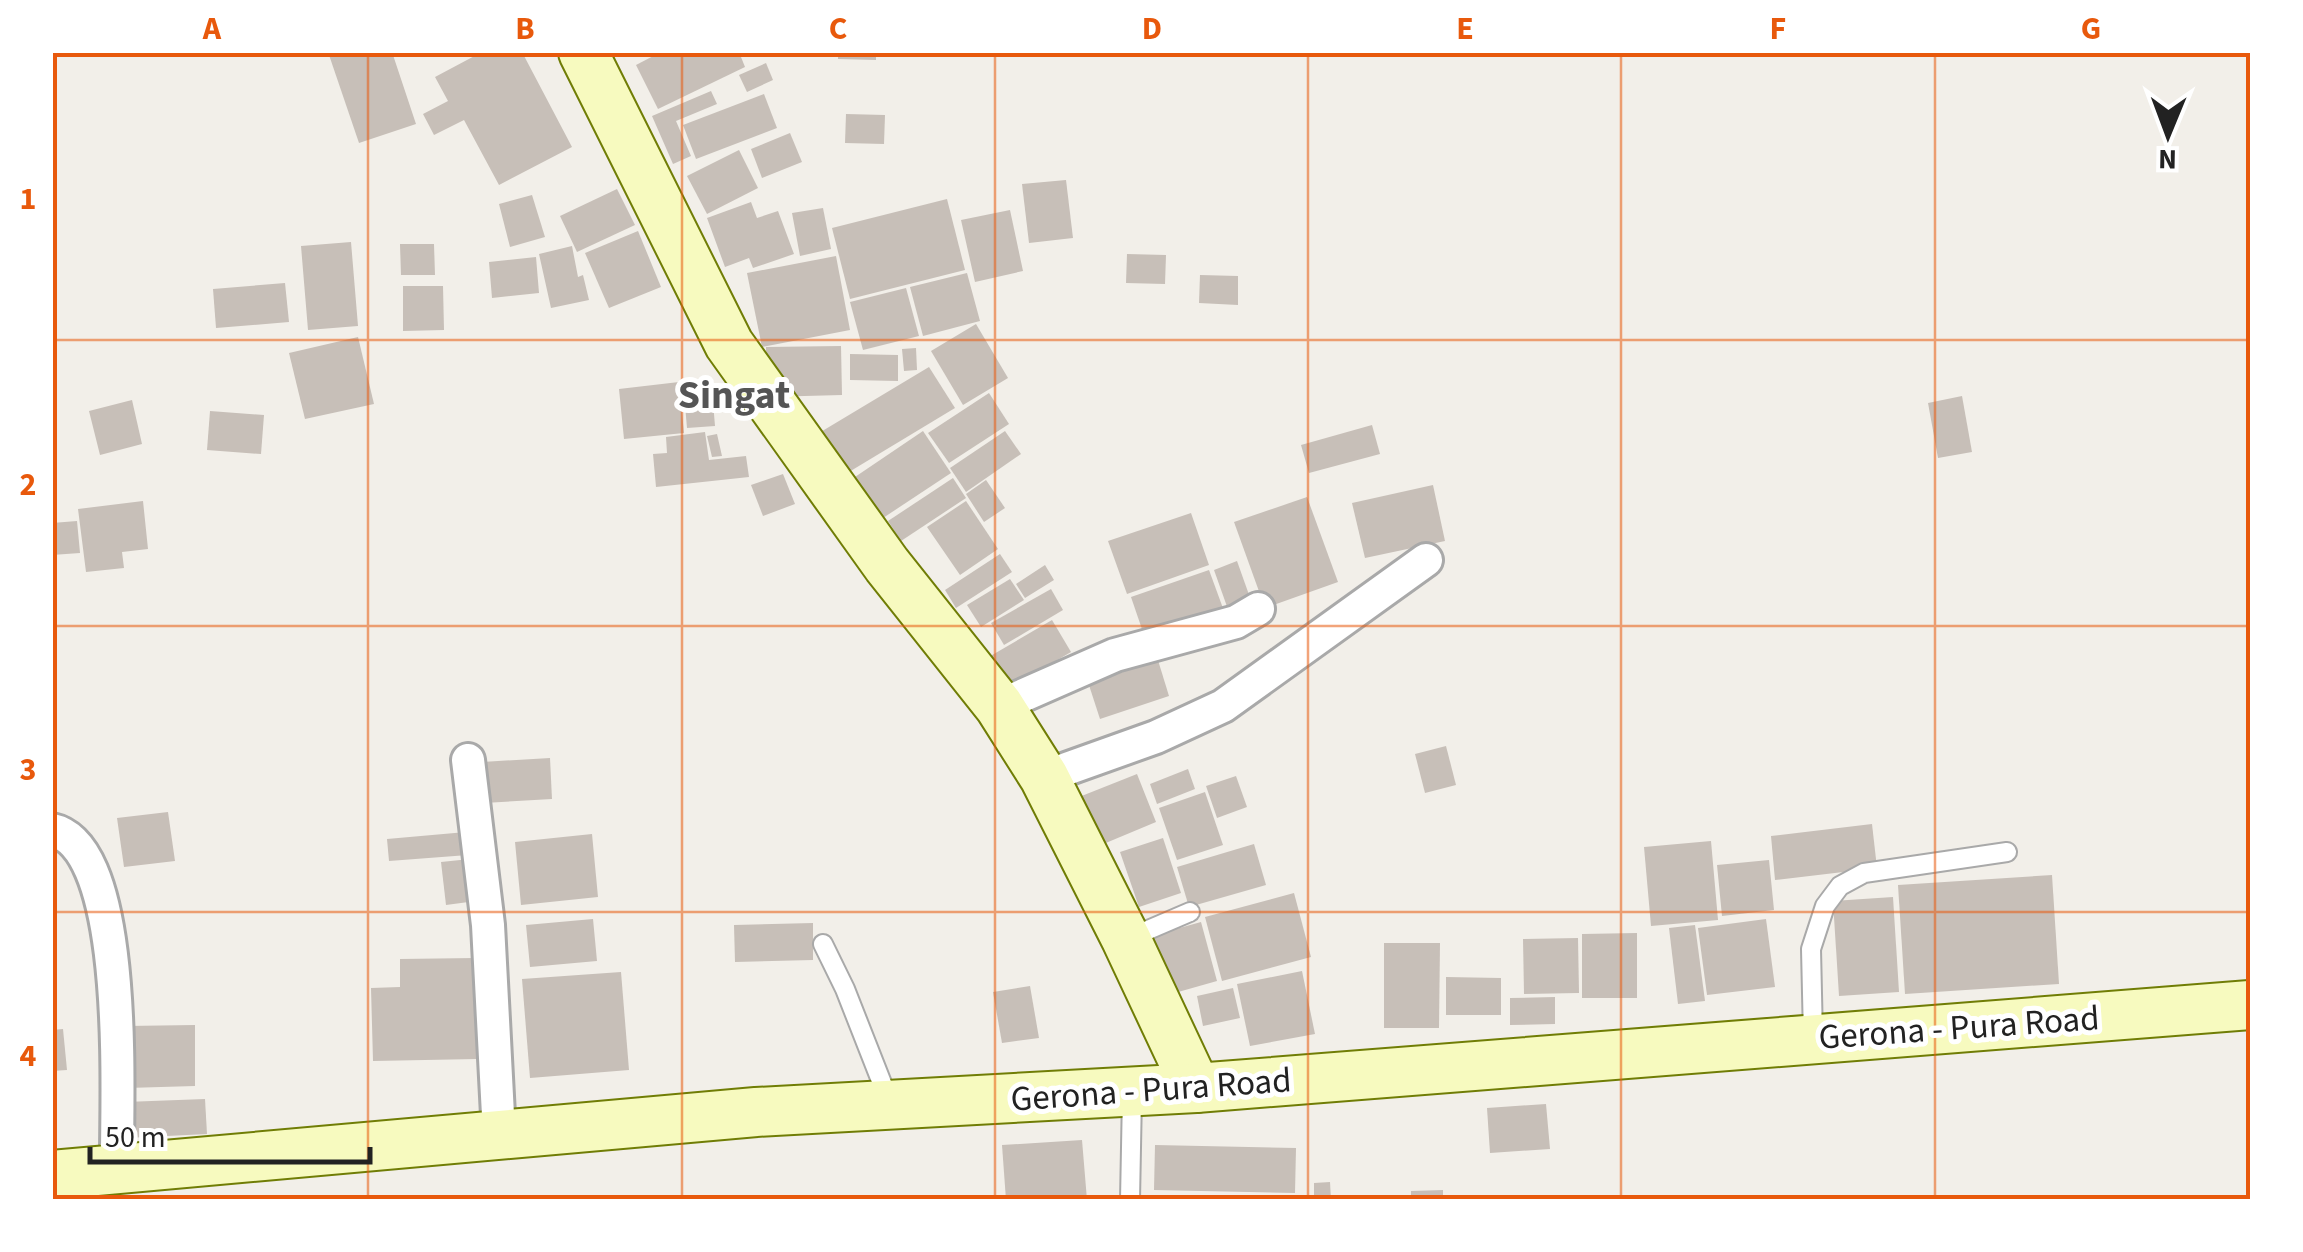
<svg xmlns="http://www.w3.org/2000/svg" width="2303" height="1252" font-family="'Source Sans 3',sans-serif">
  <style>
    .building { fill: #c7bfb8 }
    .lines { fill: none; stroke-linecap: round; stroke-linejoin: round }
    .lane-casing { stroke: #a9a9a9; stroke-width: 22 }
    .street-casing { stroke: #a9a9a9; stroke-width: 38 }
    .secondary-casing { stroke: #707d05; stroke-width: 52 }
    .lane { stroke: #fff; stroke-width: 18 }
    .street { stroke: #fff; stroke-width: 32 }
    .secondary { stroke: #f7fabf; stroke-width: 48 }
    .grid { fill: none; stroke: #e8590c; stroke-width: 2.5; stroke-opacity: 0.55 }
    .labels { text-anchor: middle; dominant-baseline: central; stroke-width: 10; stroke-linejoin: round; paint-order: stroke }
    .street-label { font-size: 35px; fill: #222; stroke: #fff }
    .quarter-label { font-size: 40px; font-weight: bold; fill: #555; stroke: #fff }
    .neatline { fill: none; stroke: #e8590c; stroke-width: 4 }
    .grid-label { font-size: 32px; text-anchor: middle; font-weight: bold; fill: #e8590c }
  </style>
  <rect width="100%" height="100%" fill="#f2efe9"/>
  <g class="building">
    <polygon points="328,52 392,52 416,124 359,143"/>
    <polygon points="482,52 522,52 572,147 499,185 464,120 434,135 423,114 448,101 435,77"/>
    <polygon points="661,52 739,52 745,67 658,109 636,65"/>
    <polygon points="838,52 876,52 876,60 838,59"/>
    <polygon points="766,63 773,80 747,92 739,75"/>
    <polygon points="711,91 717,104 676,121 691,156 673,164 652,116"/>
    <polygon points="764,94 777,128 696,159 683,125"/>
    <polygon points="846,114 885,115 884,144 845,143"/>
    <polygon points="790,133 802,162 762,178 751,149"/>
    <polygon points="739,150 758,188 707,214 687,176"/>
    <polygon points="1066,180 1073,238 1029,243 1022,184"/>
    <polygon points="617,189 635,225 577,252 560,216"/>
    <polygon points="532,195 545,237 510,247 499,204"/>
    <polygon points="947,199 965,270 850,299 832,228"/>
    <polygon points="751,202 757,218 778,211 794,254 753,268 749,258 725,267 707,218"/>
    <polygon points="823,208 831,249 800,256 792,213"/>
    <polygon points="1010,210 1023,271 975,282 961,220"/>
    <polygon points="638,231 661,287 609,308 585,253"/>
    <polygon points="351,242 358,326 308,330 301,246"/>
    <polygon points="400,244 434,244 435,275 401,275"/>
    <polygon points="572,246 578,277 583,275 589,300 551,308 539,254"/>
    <polygon points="1127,254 1166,255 1165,284 1126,283"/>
    <polygon points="836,256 850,330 762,347 747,273"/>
    <polygon points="536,257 539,293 492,298 489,262"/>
    <polygon points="967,273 980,321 923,336 910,287"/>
    <polygon points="1200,275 1238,276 1238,305 1199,303"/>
    <polygon points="285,283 289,322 216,328 213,289"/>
    <polygon points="403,286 443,286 444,330 403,331"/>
    <polygon points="906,288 919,336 863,350 850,302"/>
    <polygon points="976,324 1008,378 963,405 931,351"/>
    <polygon points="358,337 374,404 305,419 289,353"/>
    <polygon points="841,346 842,395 767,397 766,347"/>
    <polygon points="916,348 917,370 904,371 902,349"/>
    <polygon points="850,354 898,355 898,381 850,380"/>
    <polygon points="929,367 955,408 839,478 814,436"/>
    <polygon points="679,382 684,433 624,439 619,389"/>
    <polygon points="989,393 1009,424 949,463 928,433"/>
    <polygon points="1962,396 1972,452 1938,458 1928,403"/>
    <polygon points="132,400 142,444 100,455 89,411"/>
    <polygon points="713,402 715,426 687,428 685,405"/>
    <polygon points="210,411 264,415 261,454 207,450"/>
    <polygon points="1372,425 1380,454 1309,473 1301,445"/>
    <polygon points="923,431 951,473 880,520 852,479"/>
    <polygon points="1005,431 1021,454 966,492 950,468"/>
    <polygon points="705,432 709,460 746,456 749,477 656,487 653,454 667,453 666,437"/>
    <polygon points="717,434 722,456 712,457 707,436"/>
    <polygon points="783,474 795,504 763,516 751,485"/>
    <polygon points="953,478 966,498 901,541 888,521"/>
    <polygon points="986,480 1005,508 984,522 966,494"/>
    <polygon points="1433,485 1445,541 1365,558 1352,503"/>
    <polygon points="1307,497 1338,582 1265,608 1234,522"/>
    <polygon points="143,501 148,549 122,552 124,568 86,572 78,509"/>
    <polygon points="966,501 998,549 960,575 927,527"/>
    <polygon points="1191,513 1209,565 1127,594 1108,541"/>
    <polygon points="77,521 80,553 52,555 52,523"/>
    <polygon points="1000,554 1012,572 956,608 945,590"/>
    <polygon points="1237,561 1253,606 1230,615 1214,570"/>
    <polygon points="1045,565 1054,580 1025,598 1016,584"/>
    <polygon points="1209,570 1224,611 1145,638 1131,597"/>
    <polygon points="1010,579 1024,600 981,627 967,605"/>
    <polygon points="1051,589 1063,610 1004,645 991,623"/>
    <polygon points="1052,620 1071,652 1006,690 987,658"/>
    <polygon points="1157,657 1169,696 1100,719 1087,679"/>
    <polygon points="1446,746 1456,785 1425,793 1415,754"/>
    <polygon points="550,758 552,799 484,803 482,762"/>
    <polygon points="1188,769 1195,789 1157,804 1150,784"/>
    <polygon points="1137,774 1156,822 1089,850 1069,801"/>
    <polygon points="1236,776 1247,807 1217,818 1206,786"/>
    <polygon points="1205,792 1223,845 1177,860 1159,808"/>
    <polygon points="168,812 175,861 124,867 117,818"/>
    <polygon points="1872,824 1877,868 1775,880 1771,836"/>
    <polygon points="466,832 468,855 389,861 387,839"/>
    <polygon points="592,834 598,897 521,905 515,842"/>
    <polygon points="1163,838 1181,893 1139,907 1120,852"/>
    <polygon points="1711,841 1718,920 1651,926 1644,847"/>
    <polygon points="1254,844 1266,885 1189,907 1177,867"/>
    <polygon points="470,859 476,901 446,905 441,862"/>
    <polygon points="1769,860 1774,910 1722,916 1717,865"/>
    <polygon points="2052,875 2059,984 1905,994 1898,885"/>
    <polygon points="1294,893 1311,957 1222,981 1205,917"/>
    <polygon points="1893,897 1899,992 1839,996 1833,901"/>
    <polygon points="593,919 597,961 530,967 526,925"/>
    <polygon points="1766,919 1775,987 1707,995 1698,928"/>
    <polygon points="1201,922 1217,981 1164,996 1147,937"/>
    <polygon points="813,923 813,960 735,962 734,925"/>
    <polygon points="1695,925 1705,1001 1678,1004 1669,928"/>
    <polygon points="1637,933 1637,998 1582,998 1582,934"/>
    <polygon points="1578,938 1579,993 1524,994 1523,939"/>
    <polygon points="1384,943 1440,943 1439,1028 1384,1028"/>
    <polygon points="475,958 477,1059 373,1061 371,988 400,987 400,959"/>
    <polygon points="1302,971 1315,1034 1250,1046 1237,984"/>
    <polygon points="621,972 629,1070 530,1078 522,979"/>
    <polygon points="1446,977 1501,978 1501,1015 1446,1015"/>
    <polygon points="1030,986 1039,1038 1002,1043 993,992"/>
    <polygon points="1233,988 1240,1018 1203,1026 1197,996"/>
    <polygon points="1555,997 1555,1024 1510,1025 1510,998"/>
    <polygon points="195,1025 195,1086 127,1088 126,1026"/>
    <polygon points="63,1029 67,1070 52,1071 52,1030"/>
    <polygon points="205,1099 207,1134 127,1138 125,1102"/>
    <polygon points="1546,1104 1550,1149 1490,1153 1487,1108"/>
    <polygon points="1082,1140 1087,1200 1006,1200 1002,1145"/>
    <polygon points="1155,1145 1296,1148 1295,1193 1154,1190"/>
    <polygon points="1330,1182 1331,1200 1314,1200 1314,1183"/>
    <polygon points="1443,1190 1443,1200 1411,1200 1411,1191"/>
  </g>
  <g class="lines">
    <g class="lane-casing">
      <g id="lane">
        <polyline points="1127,939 1190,912"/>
        <polyline points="823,944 845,989 889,1101"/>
        <polyline points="1813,1037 1811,949 1825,906 1840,886 1864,873 2007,852"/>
        <polyline points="1130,1200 1132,1095"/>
      </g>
    </g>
    <g class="street-casing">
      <g id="street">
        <polyline points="999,706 1115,655 1236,622 1258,609"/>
        <polyline points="468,760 488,925 499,1134"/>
        <polyline points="1044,777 1156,737 1223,706 1426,560"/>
        <path d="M52,830c79,17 64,274 65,339"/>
      </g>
    </g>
    <g class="secondary-casing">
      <g id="secondary">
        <polyline points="583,52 729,344 887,565 999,706 1044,777 1126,939 1196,1088"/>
        <polyline points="52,1175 756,1112 1196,1088 2250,1005"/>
      </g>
    </g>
    <use href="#lane" class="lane"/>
    <use href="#street" class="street"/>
    <use href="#secondary" class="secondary"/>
  </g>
  <path class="grid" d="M368,52v1148M682,52v1148M995,52v1148M1308,52v1148M1621,52v1148M1935,52v1148M52,340h2198M52,626h2198M52,912h2198"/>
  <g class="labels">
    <g class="street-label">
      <text transform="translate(1959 1028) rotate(-4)">Gerona - Pura Road</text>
      <text transform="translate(1151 1090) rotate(-4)">Gerona - Pura Road</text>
    </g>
    <g class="quarter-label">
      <text x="734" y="395">Singat</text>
    </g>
  </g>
  <rect width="2303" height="1252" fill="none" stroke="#ffffff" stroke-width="110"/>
  <g transform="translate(2168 135) rotate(181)" stroke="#ffffff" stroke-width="8" paint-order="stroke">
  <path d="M0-8L18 38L0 25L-18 38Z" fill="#222222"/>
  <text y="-15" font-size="28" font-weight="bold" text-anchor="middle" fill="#222222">N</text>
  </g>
  <path d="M90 1147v15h280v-15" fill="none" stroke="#222222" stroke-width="5"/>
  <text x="105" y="1147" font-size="30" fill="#222222" stroke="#ffffff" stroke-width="8" paint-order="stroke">50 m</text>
  <rect x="55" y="55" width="2193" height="1142" class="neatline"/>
  <g class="grid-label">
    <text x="212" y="39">A</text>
    <text x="525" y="39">B</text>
    <text x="838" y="39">C</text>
    <text x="1152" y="39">D</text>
    <text x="1465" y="39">E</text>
    <text x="1778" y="39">F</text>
    <text x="2091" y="39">G</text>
    <text x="28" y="209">1</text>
    <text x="28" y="495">2</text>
    <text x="28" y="780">3</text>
    <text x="28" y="1066">4</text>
  </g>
</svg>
